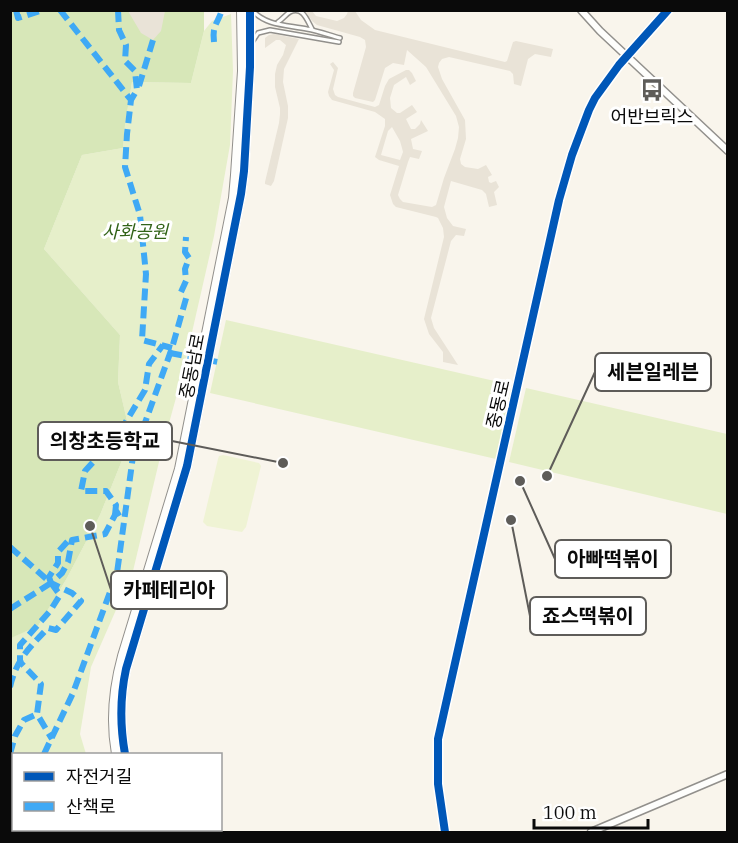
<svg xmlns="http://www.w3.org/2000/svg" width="738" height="843" font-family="'IBM Plex Serif','Noto Sans KR',serif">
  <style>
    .green { fill: #e6efca }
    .forest { fill: #d7e7b8 }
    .pitch { fill: #eff3d4 }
    .plaza { fill: #e9e3d7; fill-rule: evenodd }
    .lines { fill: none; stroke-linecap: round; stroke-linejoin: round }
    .service-casing { stroke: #92908c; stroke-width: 6 }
    .minor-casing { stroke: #92908c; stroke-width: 9 }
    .tertiary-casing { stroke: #92908c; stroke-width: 10 }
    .service { stroke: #fefefc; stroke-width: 3 }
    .minor { stroke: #fefefc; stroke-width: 6 }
    .tertiary { stroke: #fefefc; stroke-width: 8 }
    .quiet { stroke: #3fa9f5; stroke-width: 6; stroke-dasharray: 12 6; stroke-linecap: butt }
    .cycleway-casing { stroke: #fff; stroke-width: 11 }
    .cycleway { stroke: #0057b8; stroke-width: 8 }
    .labels { text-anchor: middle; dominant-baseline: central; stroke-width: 6; stroke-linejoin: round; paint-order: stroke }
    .poi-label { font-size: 18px; fill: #0a0a0a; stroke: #fff }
    .park-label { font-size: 18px; font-style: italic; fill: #326318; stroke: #fff }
    .street-label { font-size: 18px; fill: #0a0a0a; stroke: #fff }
    .leader { fill: none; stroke: #5e5c59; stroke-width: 2 }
    .callout-dot { fill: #5e5c59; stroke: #fff; stroke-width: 2 }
    .callout { fill: #fff; stroke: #5e5c59; stroke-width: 2 }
    .callout-label { font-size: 20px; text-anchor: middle; font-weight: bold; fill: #0a0a0a }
  </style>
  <rect width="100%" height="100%" fill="#f9f5ec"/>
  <g class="green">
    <polygon points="231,14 233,71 230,145 214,236 182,376 163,445 133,571 91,667 80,734 86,754 14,754 14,830 114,830 115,832 11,832 10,638 38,626 67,578 100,515 131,438 118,382 120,335 44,249 82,155 123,148 125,125 132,82 191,83 204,31 212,21"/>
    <polygon points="226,320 512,385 496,459 210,393"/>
    <polygon points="526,388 727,434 727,514 509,462"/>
  </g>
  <polygon class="forest" points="10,11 204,11 204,31 191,83 132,82 125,125 123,148 82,155 44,249 120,335 118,382 131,438 100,515 67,578 38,626 11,638"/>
  <polygon class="pitch" points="223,455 259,463 261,466 246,527 242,532 207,526 203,522 218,459 219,456"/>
  <g class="plaza">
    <polygon points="128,11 165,11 161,31 153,40 141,33"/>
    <path d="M305,11h7l4,5 21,5 7,-3 3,-4 1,-3h7l6,9 14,10 130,32 2,-1 6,-19 3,-1 37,8 -2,8 -16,-3 -7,5 -7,27 -7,-2 -1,-10 -3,-3 -61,-14 -7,2 -3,4 -1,4 4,12 23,41 1,19 -6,20 1,5 4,3 13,2 8,-4 6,10 -4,2 1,5 2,1 5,-2 3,6 -5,5 3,13 -8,2 -3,-13 -4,-4 -31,-9 -7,26 3,11 6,8 13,3 -2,7 -8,-1 -5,6 -20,77 3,10 24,37 -15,-3v-10l-14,-18 -5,-15 20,-82 -1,-9 -5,-10 -2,-1 -40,-10 -3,-3 -3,-9 9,-29 -20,-6 -4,-3 10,-31v-7l-10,-7 -43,-12 -3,-4 -1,-4 6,-22 -4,-6 3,-2 5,6 -5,21 2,6 3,2 37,10 4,-2 6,-19 4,-7 17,-9h3l3,3 4,8 -6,4 -4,-8 -12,8 -4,13 1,10 6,5h3l12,-8 5,7 -11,7 5,10h4l5,-5 1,-4 7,11 -17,8 2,10 9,2 -3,8 -9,-2 -2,5 -10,33 2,4 3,3 29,5 4,-2 8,-27 11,-29 3,-11 1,-11 -3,-11 -30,-49 -19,-17 -3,15 -11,-2 -8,5 -10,32 -2,2 -18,-4 -2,-2v-3l13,-46 -1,-7 -5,-3 -43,-12 -5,-4zM392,127l8,14 2,7 1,4 -3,8 -19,-5 7,-24z"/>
    <polygon points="274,34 299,39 284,69 283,82 288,106 288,118 274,181 271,186 265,184 265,182 279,123 280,114 280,108 275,87 275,74 277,65 283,55 286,45 280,40 276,40 265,48 265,38 269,35"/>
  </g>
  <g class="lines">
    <g class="service-casing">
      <g id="service">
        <path d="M252,10c13,16 37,15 55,19 11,2 22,6 33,9"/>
        <path d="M278,22c5,-3 8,-8 12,-10 13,-6 17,8 22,17"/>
        <polyline points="252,42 258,33 270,30 339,42"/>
      </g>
    </g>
    <g class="minor-casing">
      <g id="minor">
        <polyline points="581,10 600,31 728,151"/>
        <polyline points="445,832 438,784 438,739 559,200 572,155 589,110 595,98 619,65 668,10"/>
        <polyline points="591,832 728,774"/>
      </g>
    </g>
    <g class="tertiary-casing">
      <g id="tertiary">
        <path d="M116,754c-6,-33 -3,-65 6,-98l57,-187 54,-271 2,-23 7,-104 -1,-61"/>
        <path d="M125,754c-5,-28 -5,-57 1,-85l61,-203 54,-272 3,-23 6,-104v-57"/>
        <polyline points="141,830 142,832"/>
        <polyline points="151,830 153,832"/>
      </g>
    </g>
    <use href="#service" class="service"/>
    <use href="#minor" class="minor"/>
    <use href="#tertiary" class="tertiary"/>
    <g class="quiet">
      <polyline points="16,10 18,18 43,10"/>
      <polyline points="60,10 131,100 127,134 125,167 140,215 146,274 142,340 172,348"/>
      <polyline points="118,10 119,30 126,45 125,61 135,71 137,90 131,100"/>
      <path d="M214,42c-2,-17 3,-17 8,-32"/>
      <polyline points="139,86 153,40"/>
      <polyline points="181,292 186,281 185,269 189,258 185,252 186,237"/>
      <polyline points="170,353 218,362"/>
      <polyline points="115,515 116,505 106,491 81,491 85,471 118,435 145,390 149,364 163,345"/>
      <polyline points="10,547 51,583 60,595 50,611 20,645 20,662 41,684 37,714 52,739"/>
      <polyline points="51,583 49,577 58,563 58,552 68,541 72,540"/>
      <polyline points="10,609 51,583"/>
      <path d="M10,687c6,-27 20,-40 38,-59l8,2 25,-29 -9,-8 -21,-10 11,-10 6,-11 4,-22 33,-6 10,-19 10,-6"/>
      <polyline points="10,754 15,736 24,720 37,714"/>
      <polyline points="44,754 73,693 117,573 133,456 172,348 187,295"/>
      <polyline points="10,802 14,802"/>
      <polyline points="10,825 14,819"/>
    </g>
    <g class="cycleway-casing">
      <g id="cycleway">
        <path d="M125,754c-5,-28 -5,-57 1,-85l61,-203 54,-272 3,-23 6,-104v-57"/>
        <polyline points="445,832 438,784 438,739 559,200 572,155 589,110 595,98 619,65 668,10"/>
      </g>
    </g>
    <use href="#cycleway" class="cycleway"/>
  </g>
  <defs>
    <g id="bus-bare" transform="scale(1.8)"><path d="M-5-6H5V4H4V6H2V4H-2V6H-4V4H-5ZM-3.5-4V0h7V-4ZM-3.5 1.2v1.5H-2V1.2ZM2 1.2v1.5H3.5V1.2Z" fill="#5e5c59" stroke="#fff" stroke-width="2.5" paint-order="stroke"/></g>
  </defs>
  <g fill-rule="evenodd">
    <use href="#bus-bare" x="652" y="90"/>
  </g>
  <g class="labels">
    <g class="poi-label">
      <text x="652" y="116">어반브릭스</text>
    </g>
    <g class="park-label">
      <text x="135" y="231">사화공원</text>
    </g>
    <g class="street-label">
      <text transform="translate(192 366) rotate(-79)">중동남로</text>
      <text transform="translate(498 404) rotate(-77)">중동로</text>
    </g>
  </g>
  <path class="leader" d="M547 476L595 372M283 463L172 441M520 481L555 559M90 526L111 590M511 520L530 616"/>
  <g class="callout-dot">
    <circle cx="547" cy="476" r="6"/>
    <circle cx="283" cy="463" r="6"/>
    <circle cx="520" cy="481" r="6"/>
    <circle cx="90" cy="526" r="6"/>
    <circle cx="511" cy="520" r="6"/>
  </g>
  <g class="callout">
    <rect x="595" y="353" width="116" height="38" rx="6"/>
    <rect x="38" y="422" width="134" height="38" rx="6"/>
    <rect x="555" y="540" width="116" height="38" rx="6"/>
    <rect x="111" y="571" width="116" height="38" rx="6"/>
    <rect x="530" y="597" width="116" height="38" rx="6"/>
  </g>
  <g class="callout-label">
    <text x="653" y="379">세븐일레븐</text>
    <text x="105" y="448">의창초등학교</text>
    <text x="613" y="566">아빠떡볶이</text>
    <text x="169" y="597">카페테리아</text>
    <text x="588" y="623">죠스떡볶이</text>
  </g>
  <rect width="738" height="843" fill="none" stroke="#0a0a0a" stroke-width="24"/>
  <rect x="12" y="753" width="210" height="78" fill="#ffffff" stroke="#9d9d9d" stroke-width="1.5"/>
  <rect x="24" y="772" width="30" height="9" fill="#0057b8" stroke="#9d9d9d" stroke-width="1.5"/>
  <text x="66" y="783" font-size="18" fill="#0a0a0a">자전거길</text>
  <rect x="24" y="802" width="30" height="9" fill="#3fa9f5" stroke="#9d9d9d" stroke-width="1.5"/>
  <text x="66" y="813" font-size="18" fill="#0a0a0a">산책로</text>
  <path d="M534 819v9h114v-9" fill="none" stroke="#0a0a0a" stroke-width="3"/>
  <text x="543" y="819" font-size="18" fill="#0a0a0a" stroke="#ffffff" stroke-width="4.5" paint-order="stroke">100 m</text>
</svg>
